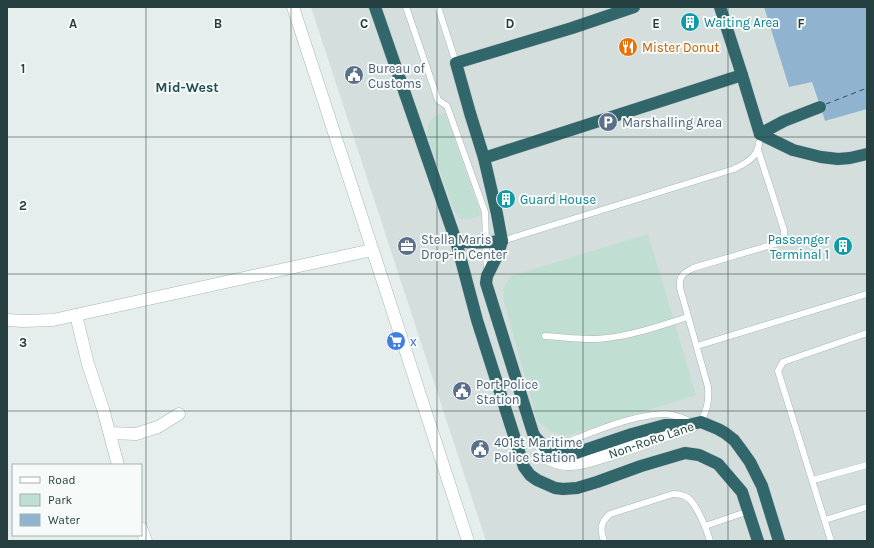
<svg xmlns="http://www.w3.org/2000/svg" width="874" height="548" font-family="Karla,sans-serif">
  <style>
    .built { fill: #d4dedc }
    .green { fill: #c0ded1 }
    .water { fill: #90b3d0 }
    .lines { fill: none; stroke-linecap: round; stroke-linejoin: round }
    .ferry { stroke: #20507a; stroke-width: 1; stroke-dasharray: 5 4; stroke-linecap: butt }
    .lane-casing { stroke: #a8b6b6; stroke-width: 7 }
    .street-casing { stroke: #a8b6b6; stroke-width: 13 }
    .secondary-casing { stroke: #a4b9b8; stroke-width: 13 }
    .highway-casing { stroke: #c2c9ca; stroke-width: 13 }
    .lane { stroke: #fff; stroke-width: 6 }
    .street { stroke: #fff; stroke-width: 12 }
    .secondary { stroke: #fff; stroke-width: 12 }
    .highway { stroke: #31666b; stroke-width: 12 }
    .grid { fill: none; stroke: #253f40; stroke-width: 1; stroke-opacity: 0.55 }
    .labels { text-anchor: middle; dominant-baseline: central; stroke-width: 4; stroke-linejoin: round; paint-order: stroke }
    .culture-label { font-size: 13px; fill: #0d838f; stroke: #f6faf9; text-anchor: start }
    .food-label { font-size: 13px; fill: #c56008; stroke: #f6faf9; text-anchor: start }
    .service-label { font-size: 13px; fill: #4e5e75; stroke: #f6faf9; text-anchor: start }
    .shop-label { font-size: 13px; fill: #366cbe; stroke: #f6faf9; text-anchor: start }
    .street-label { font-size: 13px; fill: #253f40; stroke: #f6faf9 }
    .neighbourhood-label { font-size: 14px; font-weight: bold; fill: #214f52; stroke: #f6faf9 }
    .grid-label { font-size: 13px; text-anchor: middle; font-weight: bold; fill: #253f40; stroke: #f6faf9; stroke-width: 4; stroke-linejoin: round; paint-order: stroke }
  </style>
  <rect width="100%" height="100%" fill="#e6eeed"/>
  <polygon class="built" points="311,7 764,7 789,87 812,81 825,121 867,109 867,541 486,541"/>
  <g class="green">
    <path d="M445,113l36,102 -15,5 -6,-1 -6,-9 -26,-72c-1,-16 1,-21 17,-25z"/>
    <path d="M648,234l48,161 -131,41 -15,-5 -13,-11 -33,-119c-1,-13 -1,-14 7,-25z"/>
  </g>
  <polygon class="water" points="764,7 867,7 867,109 825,121 812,82 789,87"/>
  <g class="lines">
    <polyline class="ferry" points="826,104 867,88"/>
    <g class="lane-casing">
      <g id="lane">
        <polyline points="406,7 438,100 447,106 485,212 487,272"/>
        <polyline points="438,7 456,63"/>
        <path d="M502,241l232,-72c17,-8 26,-14 26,-35"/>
        <path d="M545,336c21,1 42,5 62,2 28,-3 55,-13 81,-21"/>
        <polyline points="697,346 867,294"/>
        <path d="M701,422c6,-13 8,-20 7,-35l-28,-99c-1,-13 3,-14 13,-20l85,-25 6,-5v-8l-26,-80"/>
        <path d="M546,445c1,0 5,2 6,2 7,0 19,-7 26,-9 26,-11 58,-23 86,-24 9,0 18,4 26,7"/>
        <polyline points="813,480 867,465"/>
        <polyline points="825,520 867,507"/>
        <polyline points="705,526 749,511"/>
        <path d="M604,541c-4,-12 -4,-18 6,-27l63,-20c5,0 11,1 15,4 9,7 19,32 22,43"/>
        <polyline points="831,541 778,371 783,362 867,333"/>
      </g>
    </g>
    <g class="street-casing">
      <g id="street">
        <polyline points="76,315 88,364 103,409 118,465"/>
        <polyline points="7,320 23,321 53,320 372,250"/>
        <polyline points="110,433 136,434 158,427 179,414"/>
        <path d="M541,443l3,14c7,3 15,7 23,7 14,1 31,-6 45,-10 27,-9 53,-19 80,-28"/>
        <polyline points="141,528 146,541"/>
      </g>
    </g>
    <g class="secondary-casing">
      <polyline id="secondary" points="293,7 468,541"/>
    </g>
    <g class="highway-casing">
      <g id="highway">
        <polyline points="375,7 456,241 477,320 524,467 530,475 537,480 555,488 563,489 577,488 597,482 641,466 685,453 699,455 718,464 742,492 758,541"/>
        <polyline points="634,7 572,28 456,63 470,113 484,158 497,214 502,241 498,254 487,276 486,283 533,433 535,437 551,453 563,455 576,453 632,434 665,425 688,425 701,422 718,429 725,433 734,440 740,448 750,462 762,486 779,541"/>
        <polyline points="720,7 742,75 760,134 793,150 821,157 838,159 850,158 867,154"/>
        <polyline points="760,134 784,121 820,107"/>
        <polyline points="484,158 742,75"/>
        <path d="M456,241c15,2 30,2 46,0"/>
      </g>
    </g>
    <use href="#lane" class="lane"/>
    <use href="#street" class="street"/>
    <use href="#secondary" class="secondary"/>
    <use href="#highway" class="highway"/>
  </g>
  <path class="grid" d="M146,7v534M291,7v534M437,7v534M583,7v534M728,7v534M7,137h860M7,274h860M7,411h860"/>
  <defs>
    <g id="building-disc" transform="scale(1)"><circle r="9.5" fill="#0f9aa8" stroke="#f6faf9"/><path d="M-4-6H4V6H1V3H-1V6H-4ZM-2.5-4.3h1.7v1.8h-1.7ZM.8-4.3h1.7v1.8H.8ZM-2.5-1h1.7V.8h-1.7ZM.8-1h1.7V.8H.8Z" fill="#fff"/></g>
    <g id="restaurant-disc" transform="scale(1)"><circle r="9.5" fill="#e8710a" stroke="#f6faf9"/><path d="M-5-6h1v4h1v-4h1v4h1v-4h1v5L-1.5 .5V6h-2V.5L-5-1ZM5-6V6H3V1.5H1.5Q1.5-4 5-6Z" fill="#fff"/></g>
    <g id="civic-disc" transform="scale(1)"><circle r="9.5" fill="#5c6f8a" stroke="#f6faf9"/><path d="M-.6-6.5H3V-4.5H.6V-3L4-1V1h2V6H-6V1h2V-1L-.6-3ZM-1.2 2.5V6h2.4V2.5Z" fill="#fff"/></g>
    <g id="parking-disc" transform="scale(1)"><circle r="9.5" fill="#5c6f8a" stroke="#f6faf9"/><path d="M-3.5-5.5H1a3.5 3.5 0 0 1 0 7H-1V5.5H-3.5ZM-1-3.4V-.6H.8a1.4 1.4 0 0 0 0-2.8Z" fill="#fff"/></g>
    <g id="office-disc" transform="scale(1)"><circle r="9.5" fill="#5c6f8a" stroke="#f6faf9"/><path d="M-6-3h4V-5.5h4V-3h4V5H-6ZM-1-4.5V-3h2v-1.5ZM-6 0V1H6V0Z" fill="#fff"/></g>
    <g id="supermarket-disc" transform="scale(1)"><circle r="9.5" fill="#3f7fe0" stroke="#f6faf9"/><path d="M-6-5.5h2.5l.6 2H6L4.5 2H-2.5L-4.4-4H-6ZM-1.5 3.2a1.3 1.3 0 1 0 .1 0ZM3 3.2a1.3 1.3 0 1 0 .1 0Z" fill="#fff"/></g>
  </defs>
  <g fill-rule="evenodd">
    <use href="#building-disc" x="690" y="22"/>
    <use href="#restaurant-disc" x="628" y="47"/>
    <use href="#civic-disc" x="354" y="75"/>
    <use href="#parking-disc" x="608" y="122"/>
    <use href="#building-disc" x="506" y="199"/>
    <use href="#office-disc" x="407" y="246"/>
    <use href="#building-disc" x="843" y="246"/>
    <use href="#supermarket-disc" x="396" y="341"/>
    <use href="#civic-disc" x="462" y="391"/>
    <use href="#civic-disc" x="480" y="449"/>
  </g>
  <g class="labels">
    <g class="culture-label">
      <text x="704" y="22">Waiting Area</text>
      <text x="520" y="199">Guard House</text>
      <text x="829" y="239" text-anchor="end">Passenger<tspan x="829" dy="15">Terminal 1</tspan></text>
    </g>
    <g class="food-label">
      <text x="642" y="47">Mister Donut</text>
    </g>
    <g class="service-label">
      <text x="368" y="68">Bureau of<tspan x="368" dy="15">Customs</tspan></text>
      <text x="622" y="122">Marshalling Area</text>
      <text x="421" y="239">Stella Maris<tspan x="421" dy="15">Drop-in Center</tspan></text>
      <text x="476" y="384">Port Police<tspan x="476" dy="15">Station</tspan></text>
      <text x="494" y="442">401st Maritime<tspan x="494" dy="15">Police Station</tspan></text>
    </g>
    <g class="shop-label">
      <text x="410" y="341">x</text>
    </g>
    <g class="street-label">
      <text transform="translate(651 440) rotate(-19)">Non-RoRo Lane</text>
    </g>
    <g class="neighbourhood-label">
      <text x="187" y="87">Mid-West</text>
    </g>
  </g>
  <g class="grid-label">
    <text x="73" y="28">A</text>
    <text x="218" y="28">B</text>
    <text x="364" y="28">C</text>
    <text x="510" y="28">D</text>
    <text x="656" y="28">E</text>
    <text x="801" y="28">F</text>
    <text x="23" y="73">1</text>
    <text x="23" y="210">2</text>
    <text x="23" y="347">3</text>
  </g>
  <rect width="874" height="548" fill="none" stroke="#253f40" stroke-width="16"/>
  <rect x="12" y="464" width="130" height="72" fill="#f6faf9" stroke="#a2afaf"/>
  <rect x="20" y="477" width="20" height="6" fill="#ffffff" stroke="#a2afaf"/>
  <text x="48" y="484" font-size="12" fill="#253f40">Road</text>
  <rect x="20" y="494" width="20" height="12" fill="#c0ded1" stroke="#a2afaf"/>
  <text x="48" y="504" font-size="12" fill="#253f40">Park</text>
  <rect x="20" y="514" width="20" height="12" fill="#90b3d0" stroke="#a2afaf"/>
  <text x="48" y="524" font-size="12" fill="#253f40">Water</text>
</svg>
